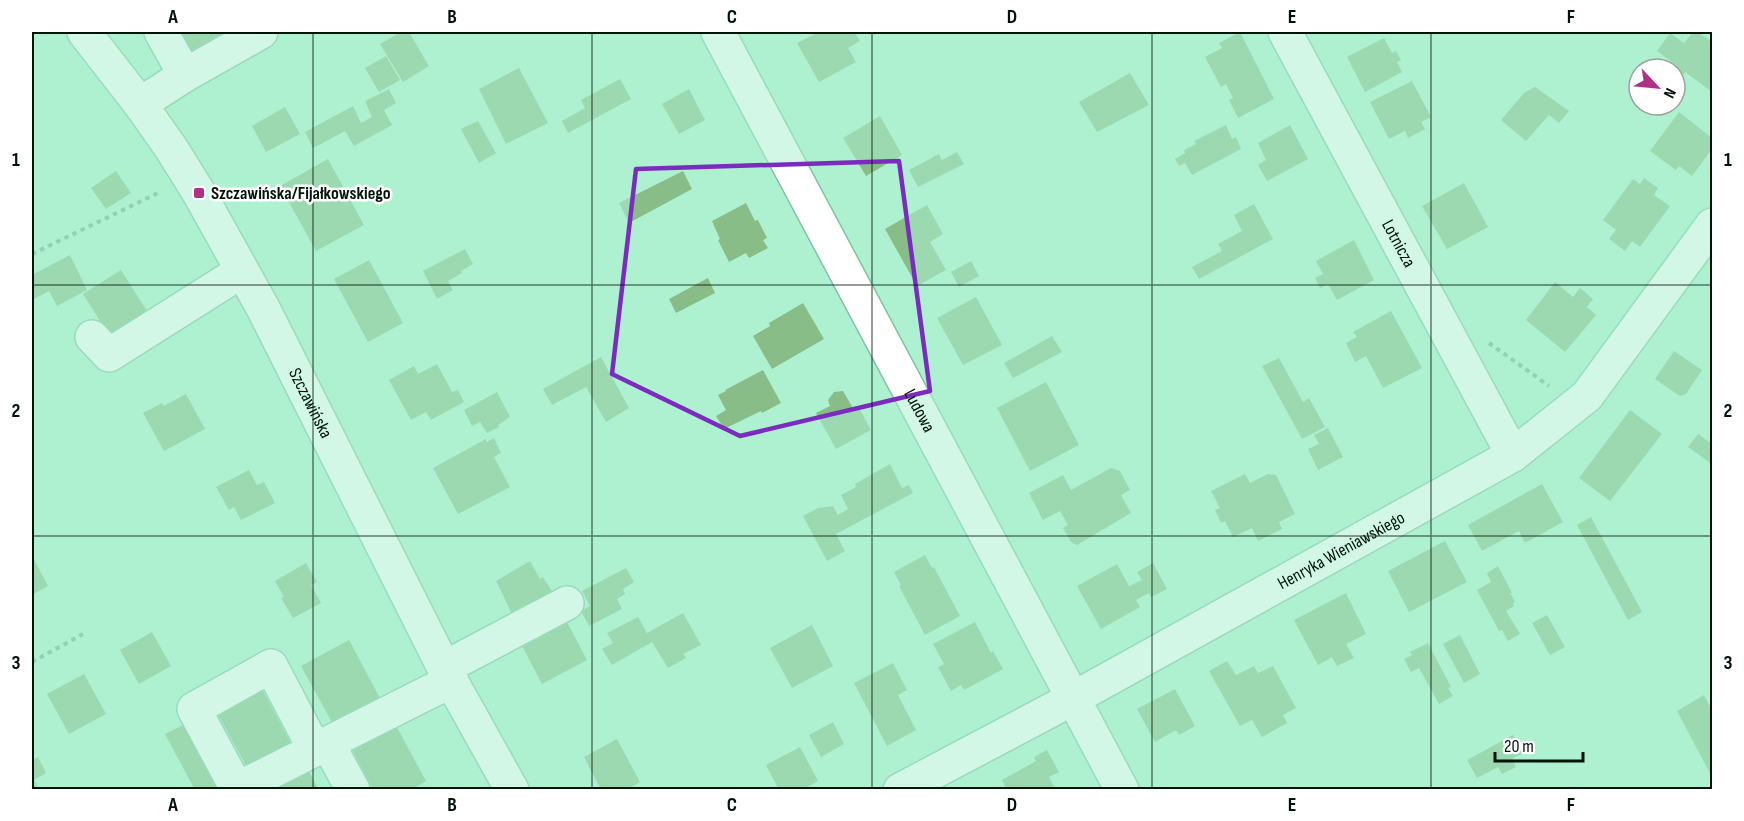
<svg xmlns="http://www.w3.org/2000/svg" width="1744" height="821" font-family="'Sofia Sans Condensed',sans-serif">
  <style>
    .building { fill: #89bd87 }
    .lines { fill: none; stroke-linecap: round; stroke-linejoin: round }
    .minor-casing { stroke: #80c2a3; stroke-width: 36 }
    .path { stroke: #75a990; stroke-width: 4; stroke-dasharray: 4.5 4.5; stroke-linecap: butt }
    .minor { stroke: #fff; stroke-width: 33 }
    .marked { fill: none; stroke: #7b2cbf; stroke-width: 4.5; stroke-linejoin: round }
    .grid { fill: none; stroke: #001309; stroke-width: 1.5; stroke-opacity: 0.55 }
    .poi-dot { fill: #ae3386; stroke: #fff; stroke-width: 2 }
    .labels { text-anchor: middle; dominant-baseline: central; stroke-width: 5; stroke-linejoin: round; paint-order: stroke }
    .poi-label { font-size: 18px; font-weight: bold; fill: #001309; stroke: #fff; text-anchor: start }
    .street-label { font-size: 18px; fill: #001309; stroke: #fff }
    .neatline { fill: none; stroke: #001309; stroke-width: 2 }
    .grid-label { font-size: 20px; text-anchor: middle; font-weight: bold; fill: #001309 }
  </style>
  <rect width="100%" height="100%" fill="#adf1d1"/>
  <g class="building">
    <polygon points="178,32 227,32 189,52"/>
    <polygon points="401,32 409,32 429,66 403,82 380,44"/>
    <polygon points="819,32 839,32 840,33 843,32 854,32 860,41 848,48 856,62 819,82 797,43"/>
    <polygon points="1240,32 1274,99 1238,118 1229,100 1233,98 1226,84 1221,87 1205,57 1222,48 1219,43"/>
    <polygon points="1693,32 1698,32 1712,42 1712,92 1685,72 1681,79 1675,74 1675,69 1673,69 1676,65 1657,51 1670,33 1684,43"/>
    <polygon points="1384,38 1392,53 1396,51 1401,60 1397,62 1402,72 1365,92 1347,57"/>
    <polygon points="386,56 400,80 379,92 365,68"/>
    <polygon points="519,68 548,123 506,144 479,89"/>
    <polygon points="1130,73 1149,105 1097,132 1079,102"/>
    <polygon points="620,79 631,99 568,133 562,121 585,108 581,100"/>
    <polygon points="1412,81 1431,117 1421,122 1425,129 1408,138 1405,131 1389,139 1370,102"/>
    <polygon points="1535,87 1569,111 1559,123 1549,115 1526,141 1501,120 1524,93"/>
    <polygon points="389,89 396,103 384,110 392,125 354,146 345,131 313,148 305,132 353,106 361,123 372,117 365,101"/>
    <polygon points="689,89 705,120 679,134 662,104"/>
    <polygon points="285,107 300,134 266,152 252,126"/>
    <polygon points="1679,112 1712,138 1712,149 1692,176 1679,166 1676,170 1650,151"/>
    <polygon points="880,116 902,155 866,176 843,138"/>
    <polygon points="478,121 496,153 479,163 461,129"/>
    <polygon points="1226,125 1232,139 1236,137 1241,149 1192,175 1185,163 1179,166 1175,159 1185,153 1184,150 1196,144 1194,141"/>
    <polygon points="1290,125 1308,159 1267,181 1258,165 1266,160 1258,143"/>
    <polygon points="957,152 964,164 918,187 909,170 939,154 942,160"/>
    <polygon points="328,159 364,225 316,251 280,186"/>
    <polygon points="116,171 131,193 106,209 91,188"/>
    <polygon points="683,171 692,189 629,223 619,203"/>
    <polygon points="1644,178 1658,188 1654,195 1670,206 1640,247 1632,241 1625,251 1609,239 1616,230 1603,220 1633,179 1640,184"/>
    <polygon points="1464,183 1488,227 1447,249 1422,206"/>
    <polygon points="746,203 755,221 758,220 767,238 763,240 768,248 749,258 746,253 729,262 718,240 720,239 712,221"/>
    <polygon points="1254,204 1273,239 1199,279 1192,267 1222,251 1218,244 1242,231 1234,215"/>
    <polygon points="927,205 943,234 930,242 946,270 917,286 885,229"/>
    <polygon points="1354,240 1374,280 1337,300 1328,284 1320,288 1315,278 1323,274 1316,261"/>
    <polygon points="465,249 473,264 461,271 462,273 448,281 453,290 437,299 423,271"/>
    <polygon points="70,255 87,290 57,306 49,291 32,300 32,275"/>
    <polygon points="369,260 403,323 368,342 334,279"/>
    <polygon points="971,261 979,276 959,287 951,272"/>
    <polygon points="121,270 152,319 114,343 83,294"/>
    <polygon points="708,278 715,293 676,313 669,299"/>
    <polygon points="1555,282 1573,297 1580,288 1593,299 1587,307 1596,315 1565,352 1526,320"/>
    <polygon points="976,297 1002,345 963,365 937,318"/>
    <polygon points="803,303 824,339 772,369 753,336 770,326 769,323"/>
    <polygon points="1391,311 1422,368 1383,388 1366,356 1355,362 1346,343 1357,337 1353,332"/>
    <polygon points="1052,336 1062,352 1013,378 1004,363"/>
    <polygon points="1674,351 1702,370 1686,394 1680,396 1655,379"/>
    <polygon points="601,357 629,408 606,422 586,387 552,405 543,389"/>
    <polygon points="1279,358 1303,402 1309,398 1325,427 1302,439 1262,366"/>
    <polygon points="437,364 452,392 458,390 464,402 431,420 426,412 411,420 389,380 414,366 418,374"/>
    <polygon points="763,370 781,403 762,413 761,411 724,429 716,416 726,410 718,395 726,391 725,390"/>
    <polygon points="1046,382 1079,445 1030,471 997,408"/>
    <polygon points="843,391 854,410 859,408 871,430 836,449 816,413 830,406 828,400 834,392"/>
    <polygon points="497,392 510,417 498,425 499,427 487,433 480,422 472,426 464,410"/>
    <polygon points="186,394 205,429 164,451 143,413 162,403 164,406"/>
    <polygon points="1630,410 1662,434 1610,501 1579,478"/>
    <polygon points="1328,428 1343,457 1318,470 1308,449 1319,444 1314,435"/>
    <polygon points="1698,434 1712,444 1712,464 1688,447"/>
    <polygon points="494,438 501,453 494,457 510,487 458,514 433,468 486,439 487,442"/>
    <polygon points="890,464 902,488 909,485 913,493 836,534 845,551 827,561 803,516 818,508 833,506 838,515 848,509 841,495 856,487 855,484"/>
    <polygon points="1111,468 1120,471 1130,490 1121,495 1131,513 1077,545 1071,542 1063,528 1068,525 1060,511 1043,520 1029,493 1063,475 1071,490"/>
    <polygon points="249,470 257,485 264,482 275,503 241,520 234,507 229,510 216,487"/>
    <polygon points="1245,474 1250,483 1268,474 1276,475 1295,514 1279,522 1282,529 1258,541 1252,528 1233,537 1225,521 1221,523 1215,510 1220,508 1211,491"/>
    <polygon points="1542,484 1563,522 1525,543 1519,531 1482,551 1468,525"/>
    <polygon points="1591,517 1642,612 1628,620 1577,525"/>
    <polygon points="1445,541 1467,582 1409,612 1388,571"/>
    <polygon points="925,555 932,568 934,567 960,616 925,635 899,586 901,585 894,572"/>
    <polygon points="32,556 48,586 32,595"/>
    <polygon points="530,561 540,579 543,577 553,593 514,618 496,581"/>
    <polygon points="306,563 317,582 311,585 321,603 293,618 281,598 284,597 275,581"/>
    <polygon points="1153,563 1167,589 1151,597 1149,593 1136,600 1140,607 1101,629 1077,586 1117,564 1129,586 1142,580 1137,572"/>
    <polygon points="1498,566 1512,593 1510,593 1515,602 1513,603 1514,606 1506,611 1520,634 1508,641 1502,630 1499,631 1477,590 1491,582 1487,573"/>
    <polygon points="626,568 634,582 623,589 625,594 617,599 622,609 589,626 581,611 590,606 582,591"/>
    <polygon points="1346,593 1366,634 1346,644 1354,658 1337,666 1332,657 1318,665 1294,620"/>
    <polygon points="683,613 701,645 683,654 686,658 668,668 652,642 612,665 602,649 613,643 607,633 638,617 647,633"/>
    <polygon points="1547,615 1565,647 1550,655 1532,623"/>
    <polygon points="566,620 587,660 542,684 521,644"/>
    <polygon points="975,622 991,653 993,651 1003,669 964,690 961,685 951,691 938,667 944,664 933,644"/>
    <polygon points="812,625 833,666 792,688 770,648"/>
    <polygon points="152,632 171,666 139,684 120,650"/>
    <polygon points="1460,635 1480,674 1464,683 1443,644"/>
    <polygon points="349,640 381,700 334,726 301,666"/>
    <polygon points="1428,643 1451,687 1448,688 1453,696 1439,704 1419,668 1411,672 1404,659 1412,655 1410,652"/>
    <polygon points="1227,661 1236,675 1254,666 1258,673 1273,666 1296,708 1283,715 1287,723 1262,737 1252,720 1240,726 1209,671"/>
    <polygon points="893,663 907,690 898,695 916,730 887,746 854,683"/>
    <polygon points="84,674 106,714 69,734 47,694"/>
    <polygon points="262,689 293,747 249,771 217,713"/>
    <polygon points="1175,689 1195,726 1179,735 1176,730 1155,742 1137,709"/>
    <polygon points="1704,695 1712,710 1712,777 1677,711"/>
    <polygon points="393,720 426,781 411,790 373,790 349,744"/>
    <polygon points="191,721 228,790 195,790 165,734"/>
    <polygon points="833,722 844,744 821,757 809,735"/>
    <polygon points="1513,735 1523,753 1512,759 1516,767 1502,774 1498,767 1477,778 1467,760"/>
    <polygon points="617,739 640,782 627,790 601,790 584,757"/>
    <polygon points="800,747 818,781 802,790 779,790 766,765"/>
    <polygon points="1047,750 1059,772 1049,777 1056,790 1007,790 1002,780 1036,761 1034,757"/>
    <polygon points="38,757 46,773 34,780 37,786 32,789 32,761"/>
    <polygon points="307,768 319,790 268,790"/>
  </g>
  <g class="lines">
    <g class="minor-casing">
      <g id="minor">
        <path id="s1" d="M84,32l56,72 31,44 28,45 65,117 180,358 68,122"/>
        <polyline points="161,32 185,75"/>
        <path id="s2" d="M718,32l404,758"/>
        <path id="s3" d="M1285,32l228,423"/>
        <polyline points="140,104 185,75 261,32"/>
        <polyline points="92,337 109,355 242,271"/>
        <polyline points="444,668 567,603"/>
        <polyline points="328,744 353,790"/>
        <polyline points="315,750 271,666 194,709 237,789 427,693 452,681"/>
        <path id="s4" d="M900,790l174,-92 439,-243 74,-59 125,-171"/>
      </g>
    </g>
    <g class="path">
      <polyline points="32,254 160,192"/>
      <polyline points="1489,343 1549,386"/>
      <polyline points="32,662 83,634"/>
    </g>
    <use href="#minor" class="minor"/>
  </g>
  <path d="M0 0H1744V821H0ZM899,161l31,230 -190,45 -128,-62 24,-205z" fill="#adf1d1" fill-opacity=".55" fill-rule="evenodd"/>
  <path class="marked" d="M899,161l31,230 -190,45 -128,-62 24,-205z"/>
  <path class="grid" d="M313,32v758M592,32v758M872,32v758M1152,32v758M1431,32v758M32,285h1680M32,536h1680"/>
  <rect class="poi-dot" x="193" y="187" width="12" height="12" rx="3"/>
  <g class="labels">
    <g class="poi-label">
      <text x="211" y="193">Szczawińska/Fijałkowskiego</text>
    </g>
    <g class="street-label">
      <text stroke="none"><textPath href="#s3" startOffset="240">Lotnicza</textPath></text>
      <text stroke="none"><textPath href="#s1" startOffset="436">Szczawińska</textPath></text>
      <text stroke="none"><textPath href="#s2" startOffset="429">Ludowa</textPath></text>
      <text stroke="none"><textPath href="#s4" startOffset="502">Henryka Wieniawskiego</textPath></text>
    </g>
  </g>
  <rect width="1744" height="821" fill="none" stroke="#ffffff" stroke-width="66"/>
  <g transform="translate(1657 87) rotate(116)"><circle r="28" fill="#ffffff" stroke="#99a19d" stroke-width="1.5"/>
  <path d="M0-4.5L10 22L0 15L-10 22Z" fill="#ae3386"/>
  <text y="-9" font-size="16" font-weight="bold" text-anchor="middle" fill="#001309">N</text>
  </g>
  <path d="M1495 752v9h88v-9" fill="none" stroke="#001309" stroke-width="3"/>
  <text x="1504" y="752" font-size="18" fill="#001309" stroke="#ffffff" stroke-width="4.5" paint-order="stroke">20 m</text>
  <rect x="33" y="33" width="1678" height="755" class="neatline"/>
  <g class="grid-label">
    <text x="173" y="23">A</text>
    <text x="452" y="23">B</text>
    <text x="732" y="23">C</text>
    <text x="1012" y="23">D</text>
    <text x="1292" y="23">E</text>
    <text x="1571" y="23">F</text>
    <text x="16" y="166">1</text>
    <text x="1728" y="166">1</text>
    <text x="16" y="417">2</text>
    <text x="1728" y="417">2</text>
    <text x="16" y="669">3</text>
    <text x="1728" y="669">3</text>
    <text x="173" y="811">A</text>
    <text x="452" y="811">B</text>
    <text x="732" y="811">C</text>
    <text x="1012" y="811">D</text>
    <text x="1292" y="811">E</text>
    <text x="1571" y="811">F</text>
  </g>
</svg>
